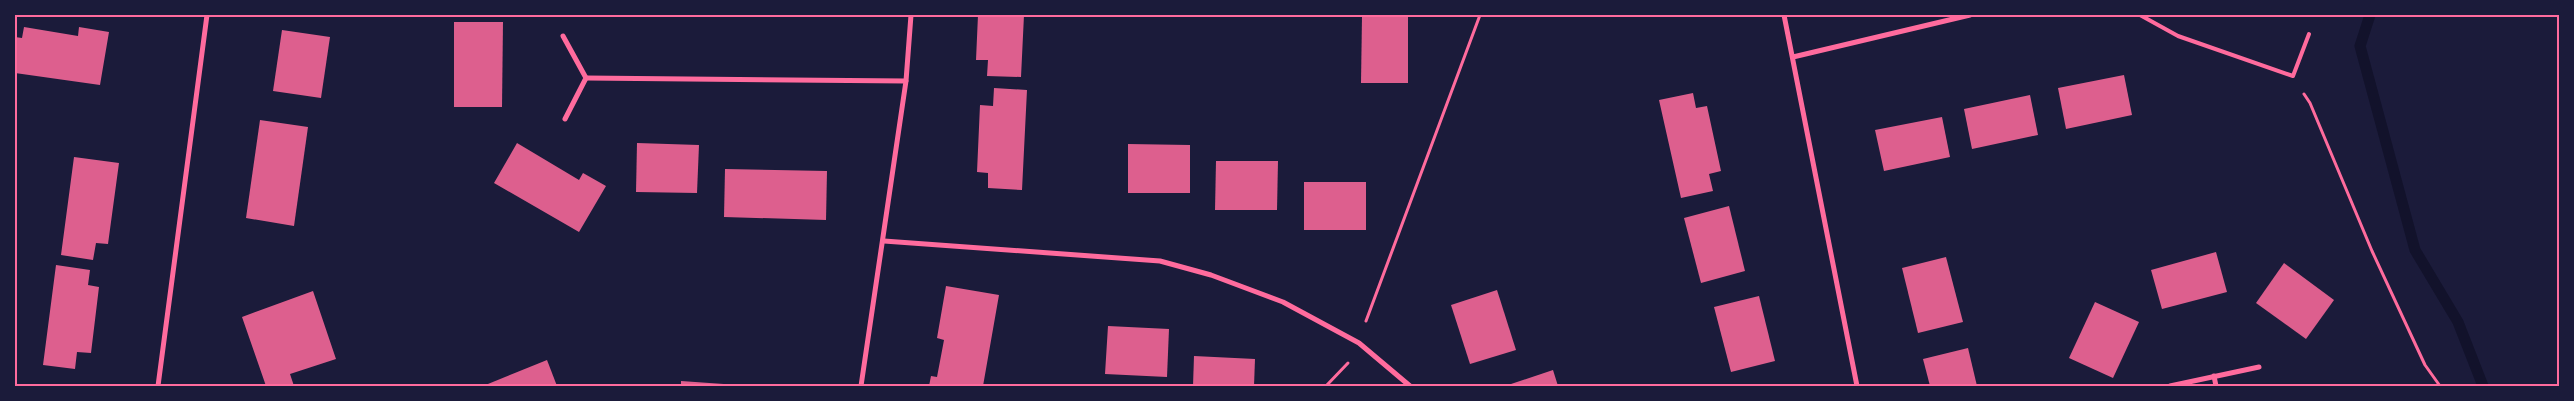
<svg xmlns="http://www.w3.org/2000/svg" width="2574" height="401" font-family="'Exo 2',sans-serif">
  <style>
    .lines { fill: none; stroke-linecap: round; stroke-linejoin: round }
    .stream { stroke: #12122b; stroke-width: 11 }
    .building { fill: #dd5f8e }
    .path { stroke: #ff6b9d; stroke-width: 3 }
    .service { stroke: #ff6b9d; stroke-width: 4 }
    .minor { stroke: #ff6b9d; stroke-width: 5 }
    .neatline { fill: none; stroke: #ff6b9d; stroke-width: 2 }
  </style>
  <rect width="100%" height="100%" fill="#1b1b3a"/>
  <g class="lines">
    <polyline class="stream" points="2370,15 2360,46 2415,250 2458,322 2483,386"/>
  </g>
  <g class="building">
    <polygon points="978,15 1024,15 1021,77 987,76 988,60 976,60"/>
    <polygon points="1362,16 1408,16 1408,83 1361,83"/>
    <polygon points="454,22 503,22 502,107 454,107"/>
    <polygon points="24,27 78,36 79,27 109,32 100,85 15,73 15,37 22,38"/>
    <polygon points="282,30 330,37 321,98 273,91"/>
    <polygon points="2124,75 2132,115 2066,129 2058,88"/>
    <polygon points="994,88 1027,90 1022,190 988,188 988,173 977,172 980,105 993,106"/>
    <polygon points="1693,93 1696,108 1707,106 1721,171 1709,174 1713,191 1681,198 1659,100"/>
    <polygon points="2030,95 2038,135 1972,149 1964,109"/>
    <polygon points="1942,117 1950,157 1884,171 1875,130"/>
    <polygon points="260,120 308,127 294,226 246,218"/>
    <polygon points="517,143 579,180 583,173 606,186 579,232 494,183"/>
    <polygon points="637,143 699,145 697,193 636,192"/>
    <polygon points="1128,144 1190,145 1190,193 1128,193"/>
    <polygon points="74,157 119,163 108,244 96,243 93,260 61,255"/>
    <polygon points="1216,161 1278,161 1277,210 1215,210"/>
    <polygon points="725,169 827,171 826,220 724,217"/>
    <rect x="1304" y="182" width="62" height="48"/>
    <polygon points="1729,206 1745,271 1701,283 1684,218"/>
    <polygon points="2216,252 2227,292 2162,309 2151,270"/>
    <polygon points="1946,257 1963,322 1918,333 1902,268"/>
    <polygon points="2284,263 2334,300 2306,339 2256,303"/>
    <polygon points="56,265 90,270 88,285 99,287 91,353 77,352 75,369 43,365"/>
    <polygon points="946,286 999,295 983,386 929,386 931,376 937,377 944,340 937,338"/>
    <polygon points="1497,290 1516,350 1470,364 1451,305"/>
    <polygon points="313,291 336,359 290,374 294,386 266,386 242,317"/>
    <polygon points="1759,296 1775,361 1731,372 1714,307"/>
    <polygon points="2095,302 2139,322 2113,378 2069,358"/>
    <polygon points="1108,326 1169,329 1167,377 1105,374"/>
    <polygon points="1968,348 1977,386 1930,386 1923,359"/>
    <polygon points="1194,356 1255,359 1254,386 1193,386"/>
    <polygon points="547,360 557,386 483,386"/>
    <polygon points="1553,370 1558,386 1505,386"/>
    <polygon points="681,381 738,385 738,386 681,386"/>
  </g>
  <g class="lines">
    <g class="path">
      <polyline points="2304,94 2310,103 2372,251 2425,365 2440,386"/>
      <polyline points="1366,321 1480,15"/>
      <polyline points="1326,386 1348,363"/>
    </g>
    <polyline class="service" points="2140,15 2178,36 2293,76 2309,34"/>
    <g class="minor">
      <polyline points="1784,15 1857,386"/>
      <polyline points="563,36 586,78 565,119"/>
      <polyline points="1793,57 1970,15"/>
      <polyline points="586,78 906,81"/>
      <polyline points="884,241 1160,261 1211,275 1283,302 1359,343 1410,386"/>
      <polyline points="2214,376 2216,386"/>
      <polyline points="158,386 207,15"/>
      <polyline points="861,386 906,81 911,15"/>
      <polyline points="2170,386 2259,367"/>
    </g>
  </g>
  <rect width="2574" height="401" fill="none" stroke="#1b1b3a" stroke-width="32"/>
  <rect x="16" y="16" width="2542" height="369" class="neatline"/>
</svg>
